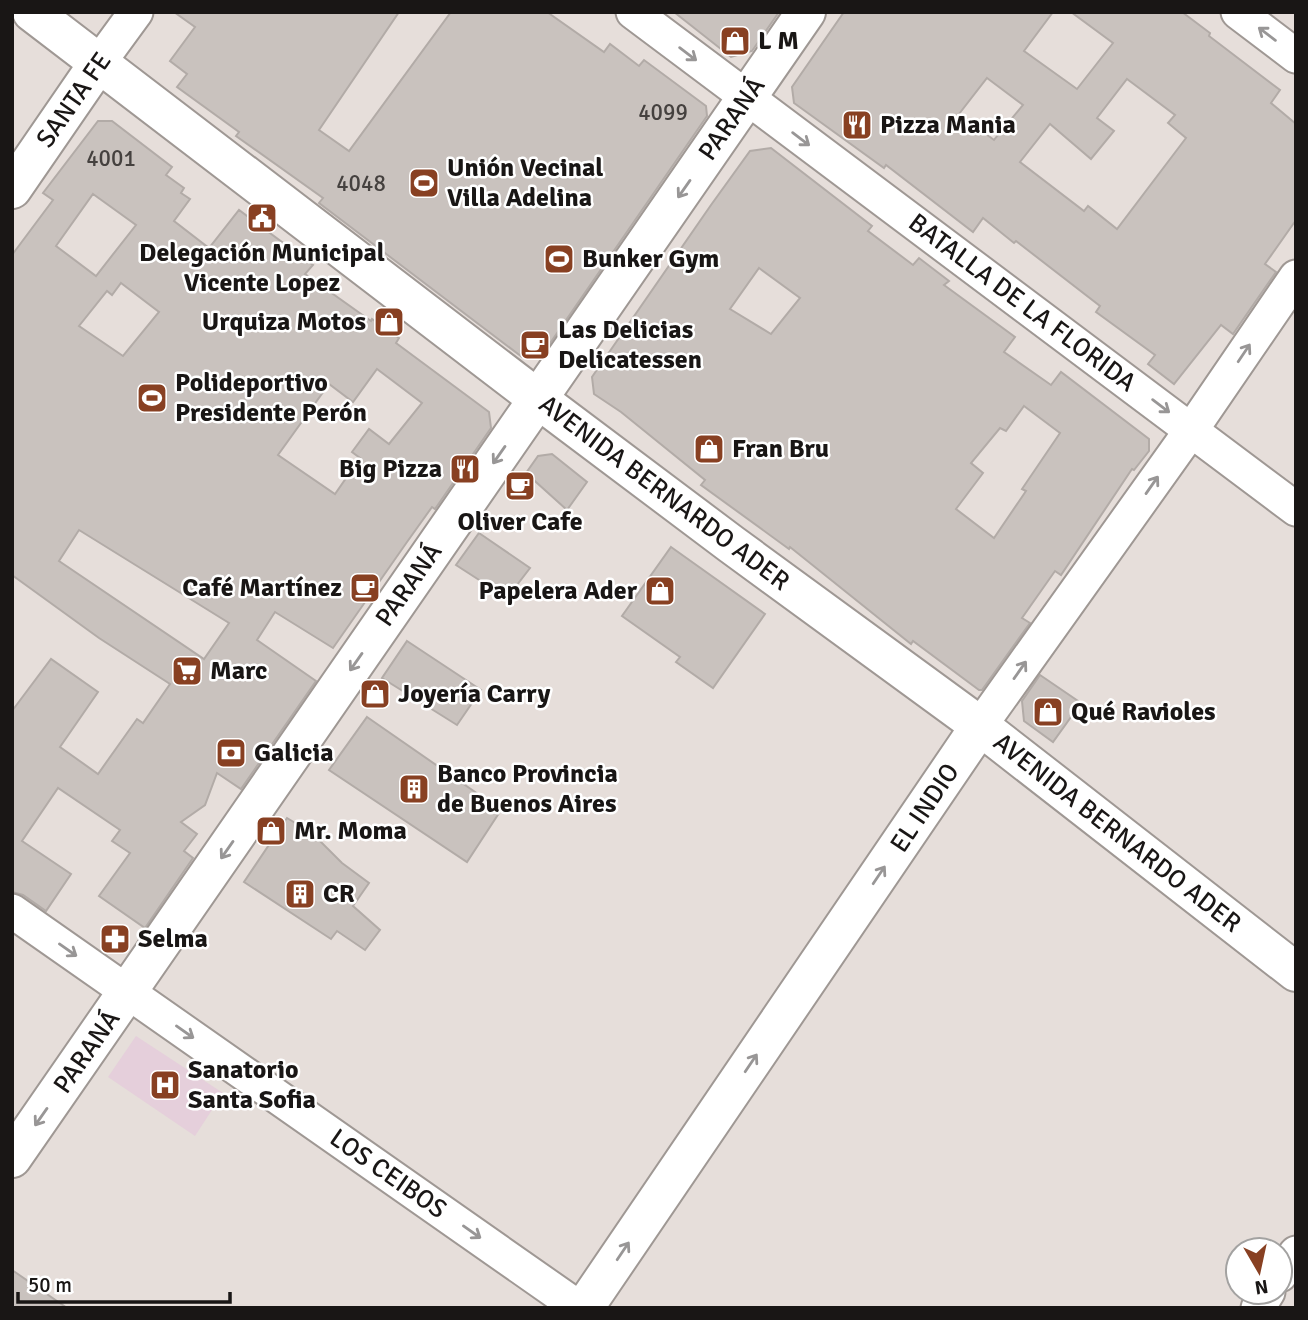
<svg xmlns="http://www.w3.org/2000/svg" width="1308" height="1320" font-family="Signika,sans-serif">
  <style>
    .medical { fill: #e5cfdb }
    .building { fill: #c9c2be; stroke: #b2aba7; stroke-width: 2; fill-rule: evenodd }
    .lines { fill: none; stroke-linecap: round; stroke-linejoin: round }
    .minor-casing { stroke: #9f9894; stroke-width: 37 }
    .tertiary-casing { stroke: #9f9894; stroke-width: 42 }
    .secondary-casing { stroke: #9f9894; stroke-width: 42 }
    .minor { stroke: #fff; stroke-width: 33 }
    .tertiary { stroke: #fff; stroke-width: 38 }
    .secondary { stroke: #fff; stroke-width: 38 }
    .oneway { stroke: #989696 }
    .labels { text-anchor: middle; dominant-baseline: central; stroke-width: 5; stroke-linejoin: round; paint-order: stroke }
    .number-label { font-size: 23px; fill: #45413f }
    .poi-label { font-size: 26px; font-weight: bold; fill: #191615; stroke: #fff; text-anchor: start }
    .street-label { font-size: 26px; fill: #191615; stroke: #fff }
  </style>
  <rect width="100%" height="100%" fill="#e6deda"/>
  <polygon class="medical" points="136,1036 223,1093 195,1136 108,1077"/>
  <g class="building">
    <polygon points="174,12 399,12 319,130 349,151 451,12 547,12 604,52 610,44 639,66 644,60 706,106 707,116 544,352 522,357 319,203 323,198 236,136 239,132 177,87 187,74 170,61 195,27"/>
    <polygon points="674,12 779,12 752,51 731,57"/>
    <path d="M844,12h209l-29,39 53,38 36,-46 -42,-31h111l28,21 -1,3 71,54 -9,13 25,21v96l-31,44 11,8 -43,62 -12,-9 -47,59 -26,-20 7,-9 -59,-43 4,-6 -84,-65 -2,2 -31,-25 -10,14 -87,-67 -2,3 -90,-65 -2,-16zM987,78l36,27 -29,35 -35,-26zM1127,79l48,36 -7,8 18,15 -69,91 -29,-23 -4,5 -64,-49 30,-38 41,35 23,-28 -17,-13z"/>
    <path d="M98,121h14l60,46 -6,8 18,13 -3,5 9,6 -16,22 35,27 30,-38 74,55 -8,9 66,47 1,-2 27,19 -3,5 93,69 2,16 -56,81 -3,-2 -25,35 -74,106 -58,-36 -18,28 59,41 -75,108 -24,-16 -12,32 -24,17 16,12 -13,17 9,7 -48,70 -46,-32 31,-43 -18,-12 8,-11 -62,-42 -36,53 49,33 -25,37 -23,-16 -11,-3v-181l39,-52 47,33 -38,55 38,27 39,-55 6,4 27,-39 -71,-46 -87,-63v-320l41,-55 -10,-7zM93,194l43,31 -40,51 -40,-30zM121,283l38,29 -36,44 -44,-30 28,-35 5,4zM377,369l45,34 -33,41 -20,-15 -17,23 8,6 -25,36 -57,-39 51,-71 24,18zM79,530l150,93 -25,36 -145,-98z"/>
    <path d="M771,148l101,78 -4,5 45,34 6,-7 30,23 -5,4 71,52 -11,15 47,33 10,-13 88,67v12l-15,19 -2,-1 -71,106 -6,-4 -33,47 8,5 -48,67h-3l-66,-49 -2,3 -121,-97 -1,2 -88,-64 4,-5 -84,-68 -27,-18 -2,-17 119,-172 39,-54zM759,268l41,30 -29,36 -41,-25zM1024,406l36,27 -38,56 4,2 -32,47 -38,-29 27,-36 -12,-10 29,-35 6,3z"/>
    <polygon points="552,454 587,482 567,510 526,473 538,456"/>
    <polygon points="479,533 530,568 507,598 456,565"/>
    <polygon points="671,547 765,614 713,688 676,662 680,657 622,616"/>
    <polygon points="407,641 481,690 457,725 382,678"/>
    <polygon points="1040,675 1081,703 1053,742 1024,721 1022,701"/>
    <polygon points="367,717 501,810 467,862 329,770"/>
    <polygon points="287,818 312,833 342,863 369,883 353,906 380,930 365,950 337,931 331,939 244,882"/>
    <polygon points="12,1270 67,1308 12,1308"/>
  </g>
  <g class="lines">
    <g class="minor-casing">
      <g id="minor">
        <polyline points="633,12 1296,509"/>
        <polyline points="1238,12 1296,56"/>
        <polyline points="98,64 136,12"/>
        <polyline points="980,726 1192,429 1296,277"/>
        <polyline points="12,911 579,1308"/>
        <polyline points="1280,1275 1296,1253"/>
        <polyline points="1258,1308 1268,1292"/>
      </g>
    </g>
    <g class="tertiary-casing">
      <g id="tertiary">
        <polyline points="12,189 98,64"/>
        <polyline points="12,1158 806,12"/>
        <polyline points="584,1308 980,726"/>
      </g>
    </g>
    <g class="secondary-casing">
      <polyline id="secondary" points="32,12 538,399 731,544 980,726 1296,972"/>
    </g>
    <use href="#minor" class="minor"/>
    <use href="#tertiary" class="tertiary"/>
    <use href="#secondary" class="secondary"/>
  </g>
  <defs><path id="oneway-shaft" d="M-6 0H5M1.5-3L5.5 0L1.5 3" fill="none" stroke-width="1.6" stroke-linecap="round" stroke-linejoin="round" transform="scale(1.75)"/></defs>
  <g class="oneway">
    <use href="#oneway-shaft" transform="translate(1267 34) rotate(-143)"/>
    <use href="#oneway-shaft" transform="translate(688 54) rotate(37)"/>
    <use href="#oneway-shaft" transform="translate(801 139) rotate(37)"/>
    <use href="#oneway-shaft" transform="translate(684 189) rotate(125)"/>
    <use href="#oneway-shaft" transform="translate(1244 353) rotate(-56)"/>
    <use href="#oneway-shaft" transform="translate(1161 406) rotate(37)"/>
    <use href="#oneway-shaft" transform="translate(499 455) rotate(125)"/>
    <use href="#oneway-shaft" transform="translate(1152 485) rotate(-55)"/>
    <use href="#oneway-shaft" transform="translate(356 662) rotate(125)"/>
    <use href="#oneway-shaft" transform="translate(1020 670) rotate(-55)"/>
    <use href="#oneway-shaft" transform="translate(227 850) rotate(125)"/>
    <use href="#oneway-shaft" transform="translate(879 875) rotate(-56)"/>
    <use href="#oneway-shaft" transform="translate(68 950) rotate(35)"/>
    <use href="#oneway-shaft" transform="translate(185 1032) rotate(35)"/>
    <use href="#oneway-shaft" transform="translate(751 1063) rotate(-56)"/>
    <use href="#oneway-shaft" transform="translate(41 1117) rotate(125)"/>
    <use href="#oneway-shaft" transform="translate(472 1232) rotate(35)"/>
    <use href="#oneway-shaft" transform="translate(623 1251) rotate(-56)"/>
  </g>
  <defs>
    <g id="shop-square" transform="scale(1.575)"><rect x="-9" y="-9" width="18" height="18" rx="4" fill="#884022" stroke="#fff"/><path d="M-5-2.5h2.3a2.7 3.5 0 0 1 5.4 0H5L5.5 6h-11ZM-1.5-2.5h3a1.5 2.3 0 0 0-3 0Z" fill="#fff"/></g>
    <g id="restaurant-square" transform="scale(1.575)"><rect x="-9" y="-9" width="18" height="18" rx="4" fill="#884022" stroke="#fff"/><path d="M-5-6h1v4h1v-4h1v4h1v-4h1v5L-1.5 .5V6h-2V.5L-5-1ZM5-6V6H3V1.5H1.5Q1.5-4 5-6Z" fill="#fff"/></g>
    <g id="stadium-square" transform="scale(1.575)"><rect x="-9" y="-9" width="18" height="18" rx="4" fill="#884022" stroke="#fff"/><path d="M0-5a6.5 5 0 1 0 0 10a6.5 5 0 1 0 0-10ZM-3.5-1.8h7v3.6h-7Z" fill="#fff"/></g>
    <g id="civic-square" transform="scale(1.575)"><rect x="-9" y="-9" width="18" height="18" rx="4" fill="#884022" stroke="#fff"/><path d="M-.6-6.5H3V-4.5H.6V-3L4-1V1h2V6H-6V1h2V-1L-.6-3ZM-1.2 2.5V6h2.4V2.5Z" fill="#fff"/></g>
    <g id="cafe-square" transform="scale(1.575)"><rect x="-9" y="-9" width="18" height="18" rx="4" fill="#884022" stroke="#fff"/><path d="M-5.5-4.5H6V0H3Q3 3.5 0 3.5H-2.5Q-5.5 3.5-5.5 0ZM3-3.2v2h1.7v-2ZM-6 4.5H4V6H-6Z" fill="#fff"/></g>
    <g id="supermarket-square" transform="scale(1.575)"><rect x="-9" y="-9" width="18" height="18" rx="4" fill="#884022" stroke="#fff"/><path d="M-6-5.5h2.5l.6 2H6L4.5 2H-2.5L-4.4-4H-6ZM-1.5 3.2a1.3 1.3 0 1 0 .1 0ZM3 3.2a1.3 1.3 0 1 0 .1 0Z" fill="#fff"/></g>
    <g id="bank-square" transform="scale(1.575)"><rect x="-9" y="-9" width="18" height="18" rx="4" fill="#884022" stroke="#fff"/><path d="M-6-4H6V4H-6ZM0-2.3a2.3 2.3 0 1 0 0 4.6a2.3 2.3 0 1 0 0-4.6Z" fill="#fff"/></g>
    <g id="building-square" transform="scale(1.575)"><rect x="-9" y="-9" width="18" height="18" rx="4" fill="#884022" stroke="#fff"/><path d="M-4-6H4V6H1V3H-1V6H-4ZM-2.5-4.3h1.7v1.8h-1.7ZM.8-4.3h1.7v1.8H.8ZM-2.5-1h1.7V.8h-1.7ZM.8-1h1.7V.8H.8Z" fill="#fff"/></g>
    <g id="pharmacy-square" transform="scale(1.575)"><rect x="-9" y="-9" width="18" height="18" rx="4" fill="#884022" stroke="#fff"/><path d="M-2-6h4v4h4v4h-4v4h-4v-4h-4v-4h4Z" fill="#fff"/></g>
    <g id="hospital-square" transform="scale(1.575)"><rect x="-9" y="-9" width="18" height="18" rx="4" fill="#884022" stroke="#fff"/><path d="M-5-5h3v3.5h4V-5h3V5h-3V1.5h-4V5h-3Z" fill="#fff"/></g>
  </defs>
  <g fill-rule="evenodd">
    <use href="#shop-square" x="735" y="41"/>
    <use href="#restaurant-square" x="857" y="125"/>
    <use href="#stadium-square" x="424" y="183"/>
    <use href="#civic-square" x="262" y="218"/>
    <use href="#stadium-square" x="559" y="259"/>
    <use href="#shop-square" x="389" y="322"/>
    <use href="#cafe-square" x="535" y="345"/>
    <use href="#stadium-square" x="152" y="398"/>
    <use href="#shop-square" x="709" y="449"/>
    <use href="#restaurant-square" x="465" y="469"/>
    <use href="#cafe-square" x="520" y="486"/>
    <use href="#cafe-square" x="365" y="588"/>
    <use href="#shop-square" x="660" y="591"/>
    <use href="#supermarket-square" x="187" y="671"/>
    <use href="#shop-square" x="375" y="694"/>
    <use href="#shop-square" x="1048" y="712"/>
    <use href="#bank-square" x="231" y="753"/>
    <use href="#building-square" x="414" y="789"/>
    <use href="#shop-square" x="271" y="831"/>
    <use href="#building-square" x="300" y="894"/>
    <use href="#pharmacy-square" x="115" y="939"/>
    <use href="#hospital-square" x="165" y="1085"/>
  </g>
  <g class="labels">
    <g class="number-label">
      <text x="663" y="112">4099</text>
      <text x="111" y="158">4001</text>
      <text x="361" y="183">4048</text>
    </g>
    <g class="poi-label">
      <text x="758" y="41">L M</text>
      <text x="880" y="125">Pizza Mania</text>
      <text x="447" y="168">Unión Vecinal<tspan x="447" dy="30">Villa Adelina</tspan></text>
      <text x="262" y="253" text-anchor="middle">Delegación Municipal<tspan x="262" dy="30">Vicente Lopez</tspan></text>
      <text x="582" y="259">Bunker Gym</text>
      <text x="366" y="322" text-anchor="end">Urquiza Motos</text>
      <text x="558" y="330">Las Delicias<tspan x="558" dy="30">Delicatessen</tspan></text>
      <text x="175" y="383">Polideportivo<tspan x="175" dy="30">Presidente Perón</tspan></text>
      <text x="732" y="449">Fran Bru</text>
      <text x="442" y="469" text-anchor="end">Big Pizza</text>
      <text x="520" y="522" text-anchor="middle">Oliver Cafe</text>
      <text x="342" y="588" text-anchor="end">Café Martínez</text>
      <text x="637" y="591" text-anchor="end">Papelera Ader</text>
      <text x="210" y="671">Marc</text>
      <text x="398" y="694">Joyería Carry</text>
      <text x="1071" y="712">Qué Ravioles</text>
      <text x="254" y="753">Galicia</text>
      <text x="437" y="774">Banco Provincia<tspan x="437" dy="30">de Buenos Aires</tspan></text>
      <text x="294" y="831">Mr. Moma</text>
      <text x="323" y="894">CR</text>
      <text x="138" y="939">Selma</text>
      <text x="188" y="1070">Sanatorio<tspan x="188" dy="30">Santa Sofia</tspan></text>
    </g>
    <g class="street-label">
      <text transform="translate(74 100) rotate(-55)">SANTA FE</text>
      <text transform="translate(732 119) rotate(-55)">PARANÁ</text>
      <text transform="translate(1022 303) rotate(37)">BATALLA DE LA FLORIDA</text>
      <text transform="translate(664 493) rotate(37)">AVENIDA BERNARDO ADER</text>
      <text transform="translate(409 585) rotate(-55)">PARANÁ</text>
      <text transform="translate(925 808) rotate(-56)">EL INDIO</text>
      <text transform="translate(1117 833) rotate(38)">AVENIDA BERNARDO ADER</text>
      <text transform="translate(87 1052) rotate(-55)">PARANÁ</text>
      <text transform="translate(388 1174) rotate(35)">LOS CEIBOS</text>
    </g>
  </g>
  <rect width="1308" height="1320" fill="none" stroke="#191615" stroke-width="28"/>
  <g transform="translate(1259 1271) rotate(171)"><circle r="33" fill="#ffffff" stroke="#a3a2a1" stroke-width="2"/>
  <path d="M0-5L12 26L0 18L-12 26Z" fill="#884022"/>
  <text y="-10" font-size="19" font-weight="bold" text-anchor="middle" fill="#191615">N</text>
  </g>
  <path d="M18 1292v10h212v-10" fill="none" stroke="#191615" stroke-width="3.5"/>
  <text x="28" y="1292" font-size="21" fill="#191615" stroke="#ffffff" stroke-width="5" paint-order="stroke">50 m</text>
</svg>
